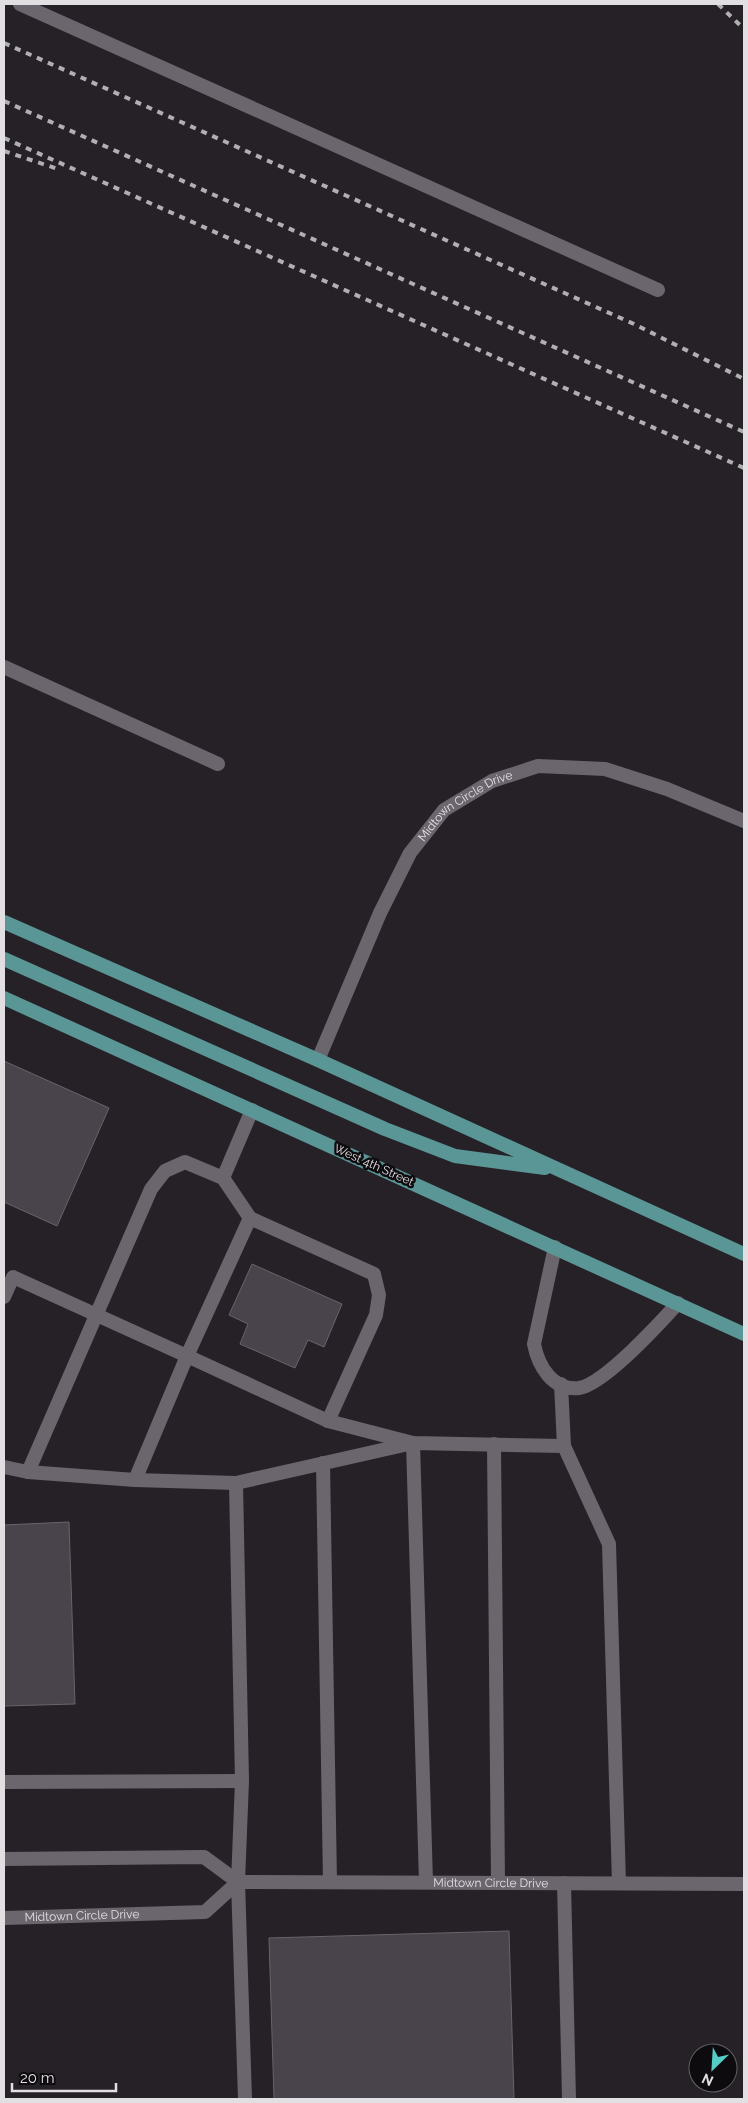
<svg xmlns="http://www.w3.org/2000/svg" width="748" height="2103" font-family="Raleway,sans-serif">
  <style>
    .building { fill: #49444b; stroke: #69636b }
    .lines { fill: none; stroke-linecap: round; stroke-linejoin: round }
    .service { stroke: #6b656d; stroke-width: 14 }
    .minor { stroke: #6b656d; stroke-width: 14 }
    .primary { stroke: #5a9696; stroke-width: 14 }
    .rail { stroke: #b2afb3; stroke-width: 4; stroke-dasharray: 6 6; stroke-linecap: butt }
    .labels { text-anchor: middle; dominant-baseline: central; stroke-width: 5; stroke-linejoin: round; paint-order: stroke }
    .street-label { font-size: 12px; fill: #e2dfe3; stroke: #0d0b0e }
  </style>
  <rect width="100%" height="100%" fill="#252127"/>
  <g class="building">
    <polygon points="4,1061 109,1108 57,1226 4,1202"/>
    <polygon points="252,1264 342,1304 324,1347 308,1340 295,1368 240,1344 248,1324 229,1315"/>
    <polygon points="69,1522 75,1704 4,1706 4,1525"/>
    <polygon points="509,1931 514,2099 274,2099 269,1938"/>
  </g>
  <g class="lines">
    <g class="service">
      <polyline points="20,4 658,290"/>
      <polyline points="4,667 218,764"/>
      <polyline points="252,1110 223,1178 250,1218 187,1356 328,1421 413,1443 564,1446"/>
      <polyline points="250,1218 374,1274 379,1295 376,1315 328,1421"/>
      <path d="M555,1247l-21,97c4,21 18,47 45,44 25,-4 81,-65 99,-85"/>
      <polyline points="4,1297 13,1277 187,1356 135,1480"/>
      <polyline points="561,1384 564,1446 609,1544 619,1883"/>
      <polyline points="494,1444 498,1883"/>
      <polyline points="323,1463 330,1882"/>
      <polyline points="4,1467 28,1472 135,1480 236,1483 413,1443 426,1882"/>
      <polyline points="28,1472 151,1189 165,1171 185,1162 223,1178"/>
      <polyline points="236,1483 242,1781 238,1882 245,2099"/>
      <polyline points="4,1782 242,1781"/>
      <polyline points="564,1883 569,2099"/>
    </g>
    <g class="minor">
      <path id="s1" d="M318,1060l62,-147 30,-60 34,-43 48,-29 46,-15 67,3 62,20 77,32"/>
      <path id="s2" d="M4,1859l200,-2 34,25 506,2"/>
      <path id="s3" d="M4,1918l201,-6 33,-30"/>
    </g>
    <g class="primary">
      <polyline points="4,922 318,1060 744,1254"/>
      <polyline points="4,959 385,1129 455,1156 545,1168"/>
      <polyline points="4,998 744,1334"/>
    </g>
    <g class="rail">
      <polyline points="718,4 744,29"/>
      <polyline points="4,43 634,324 744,379"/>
      <polyline points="4,101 744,432"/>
      <polyline points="4,138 744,468"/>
      <polyline points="4,151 58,169"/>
    </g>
  </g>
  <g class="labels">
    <g class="street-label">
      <text stroke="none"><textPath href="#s1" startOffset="301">Midtown Circle Drive</textPath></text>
      <text transform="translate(374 1165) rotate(24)">West 4th Street</text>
      <text stroke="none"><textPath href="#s2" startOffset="495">Midtown Circle Drive</textPath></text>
      <text stroke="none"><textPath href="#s3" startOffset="78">Midtown Circle Drive</textPath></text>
    </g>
  </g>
  <rect width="748" height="2103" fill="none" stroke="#e2dfe3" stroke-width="10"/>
  <g transform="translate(713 2068) rotate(205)"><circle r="24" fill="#0d0b0e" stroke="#626063"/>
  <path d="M0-4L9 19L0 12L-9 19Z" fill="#54cdc7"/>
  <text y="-8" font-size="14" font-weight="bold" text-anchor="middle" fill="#e2dfe3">N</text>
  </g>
  <path d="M12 2083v8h104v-8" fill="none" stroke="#e2dfe3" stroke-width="2.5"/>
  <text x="20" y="2083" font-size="15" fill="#e2dfe3" stroke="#0d0b0e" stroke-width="4" paint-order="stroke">20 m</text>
</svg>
